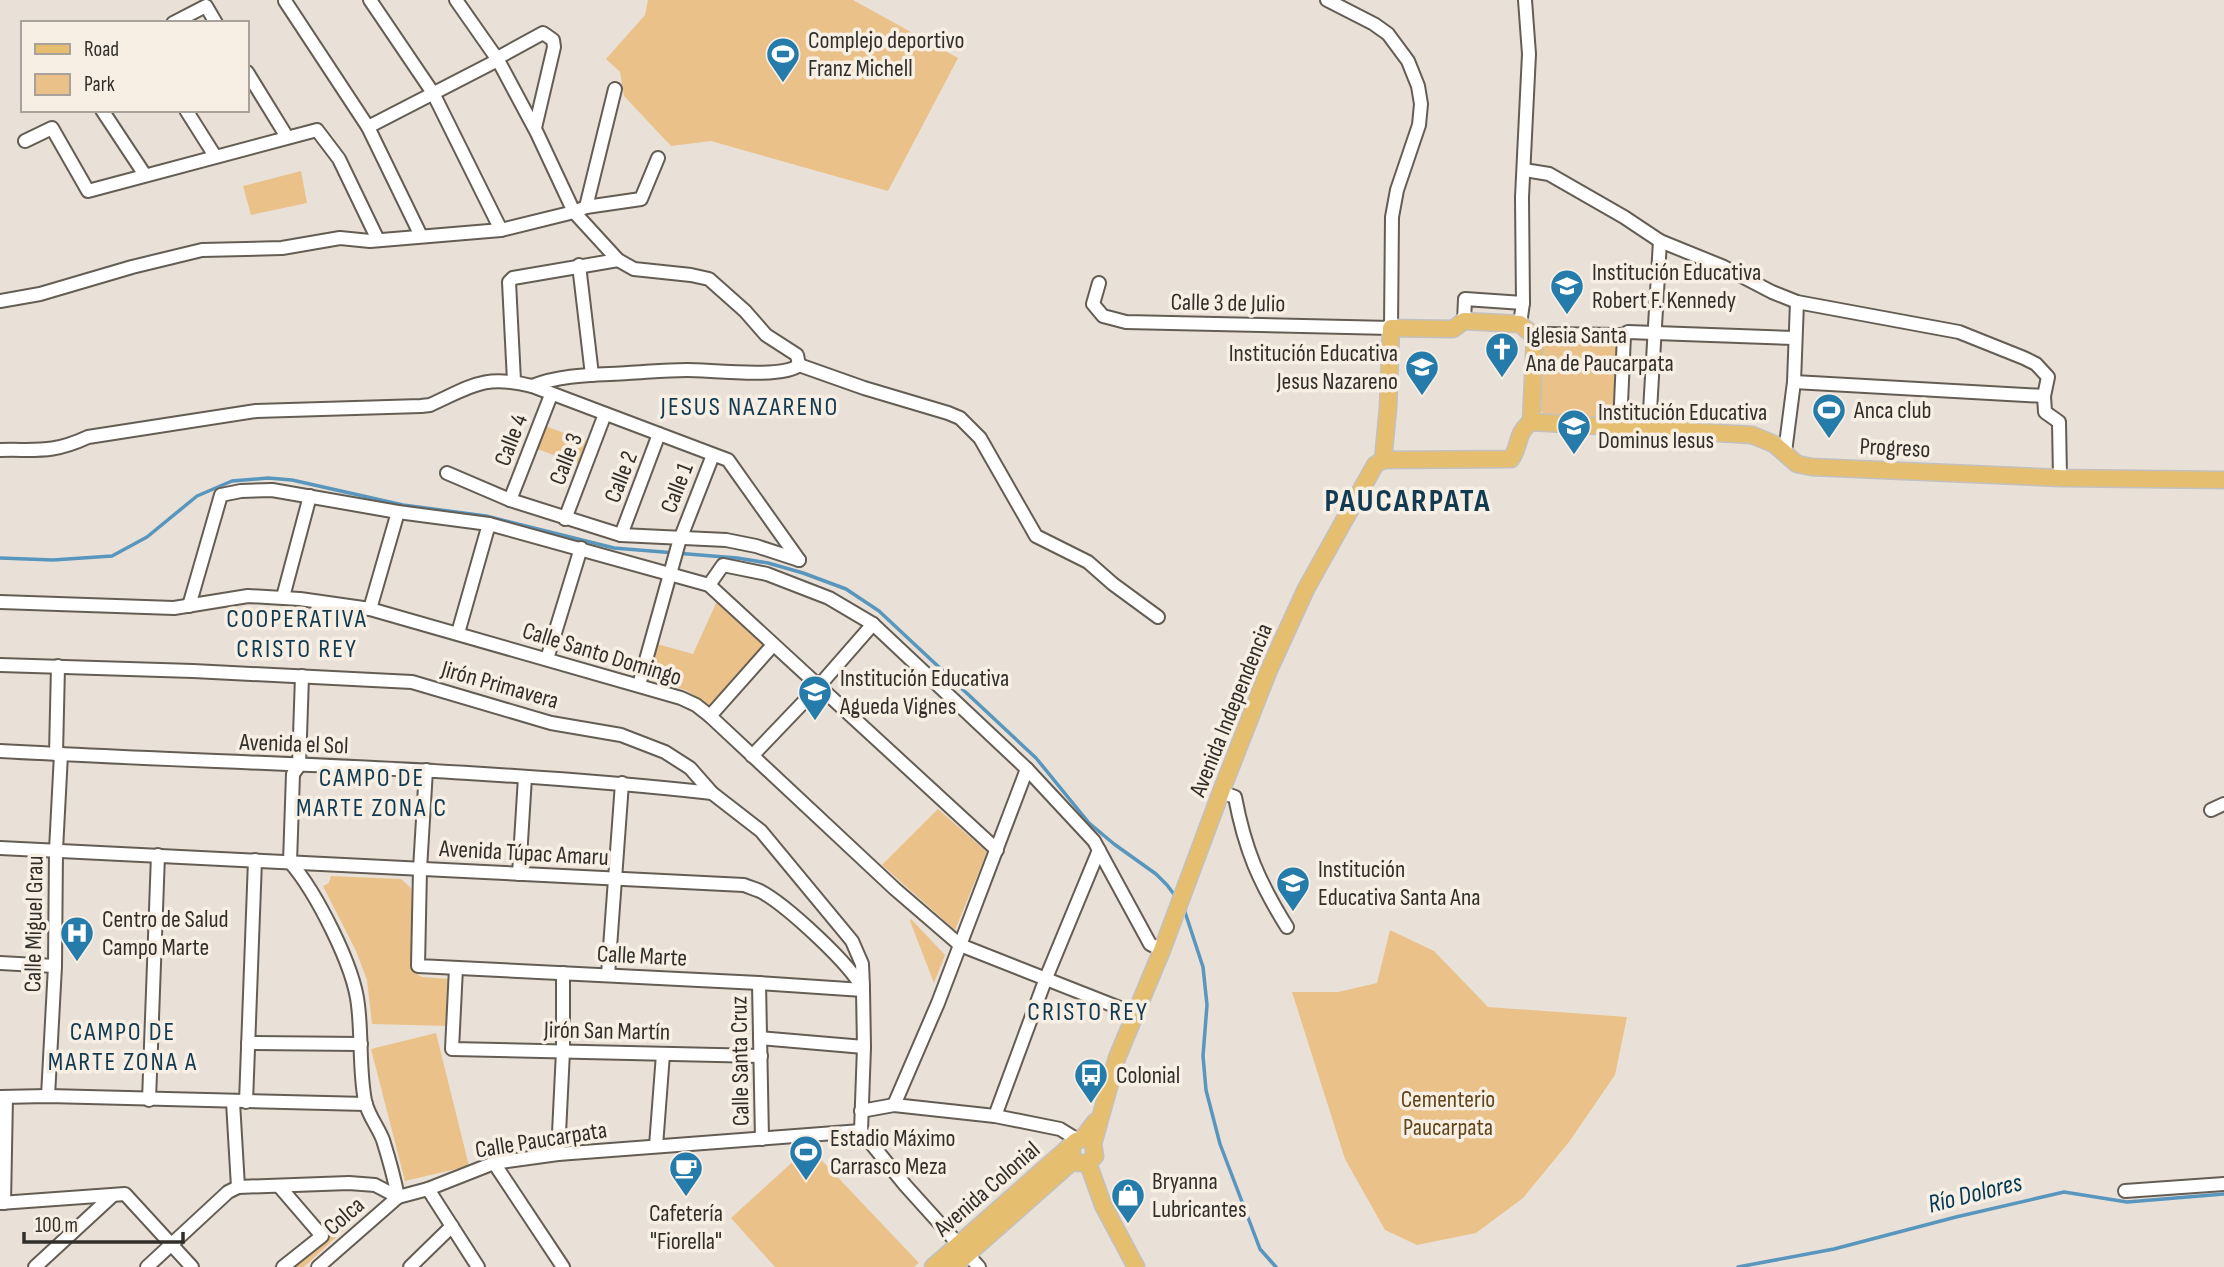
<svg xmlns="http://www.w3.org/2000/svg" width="2224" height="1267" font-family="'Sofia Sans Condensed',sans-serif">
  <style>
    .green { fill: #eac189 }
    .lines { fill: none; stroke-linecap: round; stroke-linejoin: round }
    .stream { stroke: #5896be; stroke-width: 3.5 }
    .minor-casing { stroke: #645d54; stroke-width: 16 }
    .major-casing { stroke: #c2c1bf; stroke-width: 19 }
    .minor { stroke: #fff; stroke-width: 12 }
    .major { stroke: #e6be70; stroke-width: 16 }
    .labels { text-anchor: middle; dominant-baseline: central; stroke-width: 7; stroke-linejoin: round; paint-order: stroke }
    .poi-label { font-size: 24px; fill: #322f2b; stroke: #f7efe4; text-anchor: start }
    .street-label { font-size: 24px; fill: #322f2b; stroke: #f7efe4 }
    .park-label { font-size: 24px; fill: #614419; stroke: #f7efe4 }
    .neighbourhood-label { font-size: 26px; letter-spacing: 2px; fill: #123a51; stroke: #f7efe4 }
    .water-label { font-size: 26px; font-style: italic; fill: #023854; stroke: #f7efe4 }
    .district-label { font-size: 32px; font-weight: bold; letter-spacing: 2px; fill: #123a51; stroke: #f7efe4 }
  </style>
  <rect width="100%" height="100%" fill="#e9e1d7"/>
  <g class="green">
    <polygon points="648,0 853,0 958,58 888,191 711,141 671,146 624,96 620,72 606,59 645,15"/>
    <polygon points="301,171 307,203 251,215 243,186"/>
    <polygon points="1540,341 1612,343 1617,349 1615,413 1608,419 1545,415 1538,409"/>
    <polygon points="545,426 587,441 579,464 537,449"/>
    <polygon points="717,601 767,647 712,707 686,690 646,679 657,644 693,654"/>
    <polygon points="938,809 987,852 955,930 882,865"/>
    <polygon points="331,876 401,879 411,888 413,972 422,977 450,979 449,1026 372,1024 367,980 356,951 323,886 329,883"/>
    <polygon points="911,919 945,955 934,983 910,921"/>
    <polygon points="1390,930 1434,951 1488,1007 1627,1017 1615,1075 1569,1142 1523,1198 1476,1233 1417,1245 1385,1230 1345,1159 1292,992 1338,992 1377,983"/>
    <polygon points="436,1033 469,1166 405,1181 371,1049"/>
    <polygon points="809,1147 919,1263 914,1267 775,1267 731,1218"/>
    <polygon points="344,1223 347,1227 304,1267 294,1267"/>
  </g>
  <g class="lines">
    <g class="stream">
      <polyline points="0,558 53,560 112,556 147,537 197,496 232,481 268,478 292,480 403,505 486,516 614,548 737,558 768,563 803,573 846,589 879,611 1036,758 1089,823 1114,844 1156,874 1167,885 1176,897"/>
      <polyline points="1184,909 1203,967 1207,1005 1203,1056 1206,1090 1220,1144 1260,1249 1276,1267"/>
      <polyline points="1738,1267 1834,1249 1956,1217 2064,1192 2127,1202 2224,1194"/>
    </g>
    <g class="minor-casing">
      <g id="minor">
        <polyline points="370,0 433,93 501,230"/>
        <polyline points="456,0 498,60 537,133 574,212 618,260 634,269 691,275 709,279 745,311 766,335 797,355 799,365"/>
        <polyline points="285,1 368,127 421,236"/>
        <polyline points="173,23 206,6 216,23"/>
        <polyline points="247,72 287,137"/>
        <polyline points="102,110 145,175"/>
        <polyline points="186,110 215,156"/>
        <polyline points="368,127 498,60 501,56 543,33 553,40 554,47 535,128"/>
        <polyline points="25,141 52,128 88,191 317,130 339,159 378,240"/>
        <polyline points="1524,170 1549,174 1624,217 1660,241 1724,267 1772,292 1797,302 1959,332 2024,358 2036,364 2048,377 2044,396 2045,412 2059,422 2060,478"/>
        <polyline points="586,207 615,89"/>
        <polyline points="579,265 592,375"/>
        <polyline points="1099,283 1093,304 1103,316 1126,322 1391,328 1392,217 1397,190 1419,125 1421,104 1418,86 1408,61 1388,34 1374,24 1327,0"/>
        <polyline points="0,301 40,294 132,267 202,250 282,248 340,238 370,241 501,230 574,212 586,207 641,199 658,158"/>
        <polyline points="1464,321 1465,299 1523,303"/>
        <polyline points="1520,324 1523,303 1522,197 1529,54 1525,0"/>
        <polyline points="1535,337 1544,334 1624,335 1628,332 1794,338"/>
        <polyline points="799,365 864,388 948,413 960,418 980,438 1036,536 1088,562 1113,584 1158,617"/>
        <polyline points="514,381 509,282 513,278 618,260"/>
        <polyline points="1794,382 2044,396"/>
        <path d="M532,386c31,-12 63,-11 96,-13 19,-1 39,-3 59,-3 24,0 96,9 112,-5"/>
        <polyline points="1620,426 1624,335"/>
        <polyline points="1649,428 1660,241"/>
        <path d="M0,450c37,-1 51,4 88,-13l168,-26 165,-5 9,-1c42,-19 54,-31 102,-19l196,74 71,100"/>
        <polyline points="1785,452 1794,382 1797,302"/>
        <polyline points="447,473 510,500 621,535 726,540 756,546 799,560"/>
        <polyline points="510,500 551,395"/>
        <polyline points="565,519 605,414"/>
        <polyline points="621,535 659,434"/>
        <polyline points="709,585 723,565 767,574 829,598 873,624 1027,769 1094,841 1150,944 1162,950"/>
        <polyline points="283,597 310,496"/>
        <polyline points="0,602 174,608 248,596 300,599 370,609 681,698 696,705 710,716 895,889 960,945 1135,1014"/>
        <polyline points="189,606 221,495 241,491 272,490 398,512 489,524 709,585 997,850"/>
        <polyline points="370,609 398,512"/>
        <polyline points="458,633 489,524"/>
        <polyline points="547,659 581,548"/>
        <polyline points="0,665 193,671 412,682 551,723 621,735 665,752 690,768 712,793 761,831 852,941 862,964 863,986"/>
        <path d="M302,676l-3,90 -6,8 -3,88c26,30 64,104 68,143 4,32 1,64 7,96 3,14 13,26 18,39 6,19 11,37 15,57l-80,70"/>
        <polyline points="639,685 679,542 713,455"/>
        <polyline points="710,716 773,645"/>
        <path d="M0,751c237,13 475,16 712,42"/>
        <polyline points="56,754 58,666"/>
        <polyline points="752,756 818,687 873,624"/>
        <polyline points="426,770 420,869 418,966 759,983 863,990"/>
        <path d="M1221,792l14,5c10,53 24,85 52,130"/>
        <polyline points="2211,810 2224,804"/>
        <path d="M0,848l744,37c5,2 11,4 16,6 25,13 92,74 103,99l1,57 -3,84"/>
        <polyline points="519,874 525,777"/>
        <polyline points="0,963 55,966"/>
        <polyline points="456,968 452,1049 761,1056"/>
        <polyline points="608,975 622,783"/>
        <polyline points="759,983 762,1139"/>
        <polyline points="760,1038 864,1047"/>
        <polyline points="248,1043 361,1044"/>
        <polyline points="48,1096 55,966 56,850 61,754"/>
        <polyline points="0,1097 48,1096 366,1104"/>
        <polyline points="149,1100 158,855"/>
        <polyline points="233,1102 238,1187"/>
        <polyline points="246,1102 255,860"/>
        <polyline points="894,1105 938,1003 1027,769"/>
        <polyline points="861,1111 894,1105 995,1116 1060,1129 1078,1140"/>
        <polyline points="995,1116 1046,978 1099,850"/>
        <polyline points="861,1131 905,1185 979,1267"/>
        <polyline points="656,1146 663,1054"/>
        <polyline points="558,1154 563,1051 563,973"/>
        <polyline points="494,1163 563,1267"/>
        <polyline points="279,1186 322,1236 283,1267"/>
        <polyline points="428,1189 478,1267"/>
        <polyline points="2125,1191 2224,1184"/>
        <polyline points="0,1203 125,1194 192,1267"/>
        <polyline points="4,1203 6,1097"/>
        <polyline points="35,1267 112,1196"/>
        <polyline points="147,1267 228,1192 238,1187 349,1183 375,1185 398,1197 428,1189 494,1163 558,1154 861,1131"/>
        <polyline points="410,1267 452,1226"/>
      </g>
    </g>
    <g class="major-casing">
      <g id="major">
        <polyline points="1531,422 1752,435 1774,444 1797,464 1812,467 2060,478 2224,480"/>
        <path d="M1072,1146v11l6,6h10l7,-7 -2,-12 24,-86 45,-108 59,-158 47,-120 38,-83 69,-124 8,-5 5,-52 3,-80 62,1 11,-8 56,3 15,13 -4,85c-16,12 -10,23 -20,37l-128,1"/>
        <polyline points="1088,1163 1103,1205 1136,1267"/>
        <polyline points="933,1267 1076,1141 1082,1139 1095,1122"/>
        <polyline points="953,1267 1074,1160"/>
      </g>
    </g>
    <use href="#minor" class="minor"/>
    <use href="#major" class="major"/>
  </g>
  <defs>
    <g id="stadium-pin" transform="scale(1.75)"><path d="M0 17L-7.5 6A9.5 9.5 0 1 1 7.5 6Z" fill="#257baa" stroke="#f7efe4"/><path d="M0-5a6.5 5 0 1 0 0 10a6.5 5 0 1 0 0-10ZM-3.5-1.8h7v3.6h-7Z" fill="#fff"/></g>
    <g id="school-pin" transform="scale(1.75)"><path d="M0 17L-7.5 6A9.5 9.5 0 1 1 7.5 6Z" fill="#257baa" stroke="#f7efe4"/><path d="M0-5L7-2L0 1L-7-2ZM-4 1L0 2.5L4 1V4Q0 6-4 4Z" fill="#fff"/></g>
    <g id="church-pin" transform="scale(1.75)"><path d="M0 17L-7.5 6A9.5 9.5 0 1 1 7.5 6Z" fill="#257baa" stroke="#f7efe4"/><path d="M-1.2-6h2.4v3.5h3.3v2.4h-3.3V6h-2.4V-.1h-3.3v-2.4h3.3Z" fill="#fff"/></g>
    <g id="hospital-pin" transform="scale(1.75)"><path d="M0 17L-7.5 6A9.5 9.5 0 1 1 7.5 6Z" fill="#257baa" stroke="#f7efe4"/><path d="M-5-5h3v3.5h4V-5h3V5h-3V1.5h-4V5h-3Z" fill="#fff"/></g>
    <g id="bus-pin" transform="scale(1.75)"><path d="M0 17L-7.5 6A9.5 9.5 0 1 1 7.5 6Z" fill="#257baa" stroke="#f7efe4"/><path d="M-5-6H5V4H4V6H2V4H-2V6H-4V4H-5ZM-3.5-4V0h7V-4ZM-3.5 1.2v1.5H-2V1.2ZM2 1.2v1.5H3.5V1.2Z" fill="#fff"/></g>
    <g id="cafe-pin" transform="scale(1.75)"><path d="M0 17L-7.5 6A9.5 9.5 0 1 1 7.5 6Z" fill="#257baa" stroke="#f7efe4"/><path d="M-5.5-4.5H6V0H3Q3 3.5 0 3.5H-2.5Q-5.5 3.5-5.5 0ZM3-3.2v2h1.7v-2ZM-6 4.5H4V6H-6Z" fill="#fff"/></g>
    <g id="shop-pin" transform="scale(1.75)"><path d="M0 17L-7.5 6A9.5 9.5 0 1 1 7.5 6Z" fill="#257baa" stroke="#f7efe4"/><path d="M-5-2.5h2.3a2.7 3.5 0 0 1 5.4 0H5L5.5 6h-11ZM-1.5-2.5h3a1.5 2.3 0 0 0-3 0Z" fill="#fff"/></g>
  </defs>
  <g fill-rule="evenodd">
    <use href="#stadium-pin" x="783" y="54"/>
    <use href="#school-pin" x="1567" y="286"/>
    <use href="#church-pin" x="1502" y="349"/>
    <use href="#school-pin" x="1422" y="367"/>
    <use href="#stadium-pin" x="1829" y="410"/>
    <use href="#school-pin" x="1574" y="426"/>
    <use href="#school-pin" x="815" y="692"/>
    <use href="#school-pin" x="1293" y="883"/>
    <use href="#hospital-pin" x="77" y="933"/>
    <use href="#bus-pin" x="1091" y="1075"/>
    <use href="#stadium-pin" x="806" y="1152"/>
    <use href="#cafe-pin" x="686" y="1168"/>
    <use href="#shop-pin" x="1128" y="1195"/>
  </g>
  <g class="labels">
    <g class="poi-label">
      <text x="808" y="40">Complejo deportivo<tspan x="808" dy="28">Franz Michell</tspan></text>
      <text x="1592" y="272">Institución Educativa<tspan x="1592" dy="28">Robert F. Kennedy</tspan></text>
      <text x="1526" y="335">Iglesia Santa<tspan x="1526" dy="28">Ana de Paucarpata</tspan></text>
      <text x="1398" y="353" text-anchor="end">Institución Educativa<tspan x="1398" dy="28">Jesus Nazareno</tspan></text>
      <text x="1854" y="410">Anca club</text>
      <text x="1598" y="412">Institución Educativa<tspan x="1598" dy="28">Dominus Iesus</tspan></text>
      <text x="840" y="678">Institución Educativa<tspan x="840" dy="28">Agueda Vignes</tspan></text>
      <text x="1318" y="869">Institución<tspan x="1318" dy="28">Educativa Santa Ana</tspan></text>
      <text x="102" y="919">Centro de Salud<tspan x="102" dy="28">Campo Marte</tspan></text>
      <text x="1116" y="1075">Colonial</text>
      <text x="830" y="1138">Estadio Máximo<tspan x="830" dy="28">Carrasco Meza</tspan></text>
      <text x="1152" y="1181">Bryanna<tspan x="1152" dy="28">Lubricantes</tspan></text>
      <text x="686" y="1213" text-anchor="middle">Cafetería<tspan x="686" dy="28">"Fiorella"</tspan></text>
    </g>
    <g class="street-label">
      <text transform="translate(1228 303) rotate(1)">Calle 3 de Julio</text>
      <text transform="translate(511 440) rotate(-69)">Calle 4</text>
      <text transform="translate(1895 448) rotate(3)">Progreso</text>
      <text transform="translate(566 459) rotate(-69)">Calle 3</text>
      <text transform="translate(621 477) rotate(-69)">Calle 2</text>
      <text transform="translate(677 488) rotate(-69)">Calle 1</text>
      <text transform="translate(602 654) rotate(17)">Calle Santo Domingo</text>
      <text transform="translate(500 685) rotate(16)">Jirón Primavera</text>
      <text transform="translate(1231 710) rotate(-68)">Avenida Independencia</text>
      <text transform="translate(294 744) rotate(2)">Avenida el Sol</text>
      <text transform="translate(524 853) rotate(3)">Avenida Túpac Amaru</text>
      <text transform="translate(34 924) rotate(-89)">Calle Miguel Grau</text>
      <text transform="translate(642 956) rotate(3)">Calle Marte</text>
      <text transform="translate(607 1031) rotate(1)">Jirón San Martín</text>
      <text transform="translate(740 1061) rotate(-91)">Calle Santa Cruz</text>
      <text transform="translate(541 1140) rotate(-9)">Calle Paucarpata</text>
      <text transform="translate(987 1189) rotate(-41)">Avenida Colonial</text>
      <text transform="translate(344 1216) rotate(-41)">Colca</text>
    </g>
    <g class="park-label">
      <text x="1448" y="1099">Cementerio<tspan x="1448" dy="28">Paucarpata</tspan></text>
    </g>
    <g class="neighbourhood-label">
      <text x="750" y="407">JESUS NAZARENO</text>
      <text x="297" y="619">COOPERATIVA<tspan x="297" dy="30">CRISTO REY</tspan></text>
      <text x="372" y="778">CAMPO DE<tspan x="372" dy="30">MARTE ZONA C</tspan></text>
      <text x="1088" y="1012">CRISTO REY</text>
      <text x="123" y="1032">CAMPO DE<tspan x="123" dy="30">MARTE ZONA A</tspan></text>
    </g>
    <g class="water-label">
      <text transform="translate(1975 1194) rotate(-14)">Río Dolores</text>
    </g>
    <g class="district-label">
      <text x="1408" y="501">PAUCARPATA</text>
    </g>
  </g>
  <rect x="21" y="21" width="228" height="91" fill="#f7efe4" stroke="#a8a29a" stroke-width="2"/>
  <rect x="35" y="44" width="35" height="10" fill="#e6be70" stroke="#a8a29a" stroke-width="2"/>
  <text x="84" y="56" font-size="21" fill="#322f2b">Road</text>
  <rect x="35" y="74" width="35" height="21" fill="#eac189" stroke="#a8a29a" stroke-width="2"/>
  <text x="84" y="91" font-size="21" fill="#322f2b">Park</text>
  <path d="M24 1232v10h159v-10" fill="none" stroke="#322f2b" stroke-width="3.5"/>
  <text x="35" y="1232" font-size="21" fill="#322f2b" stroke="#f7efe4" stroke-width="5" paint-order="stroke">100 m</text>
</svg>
